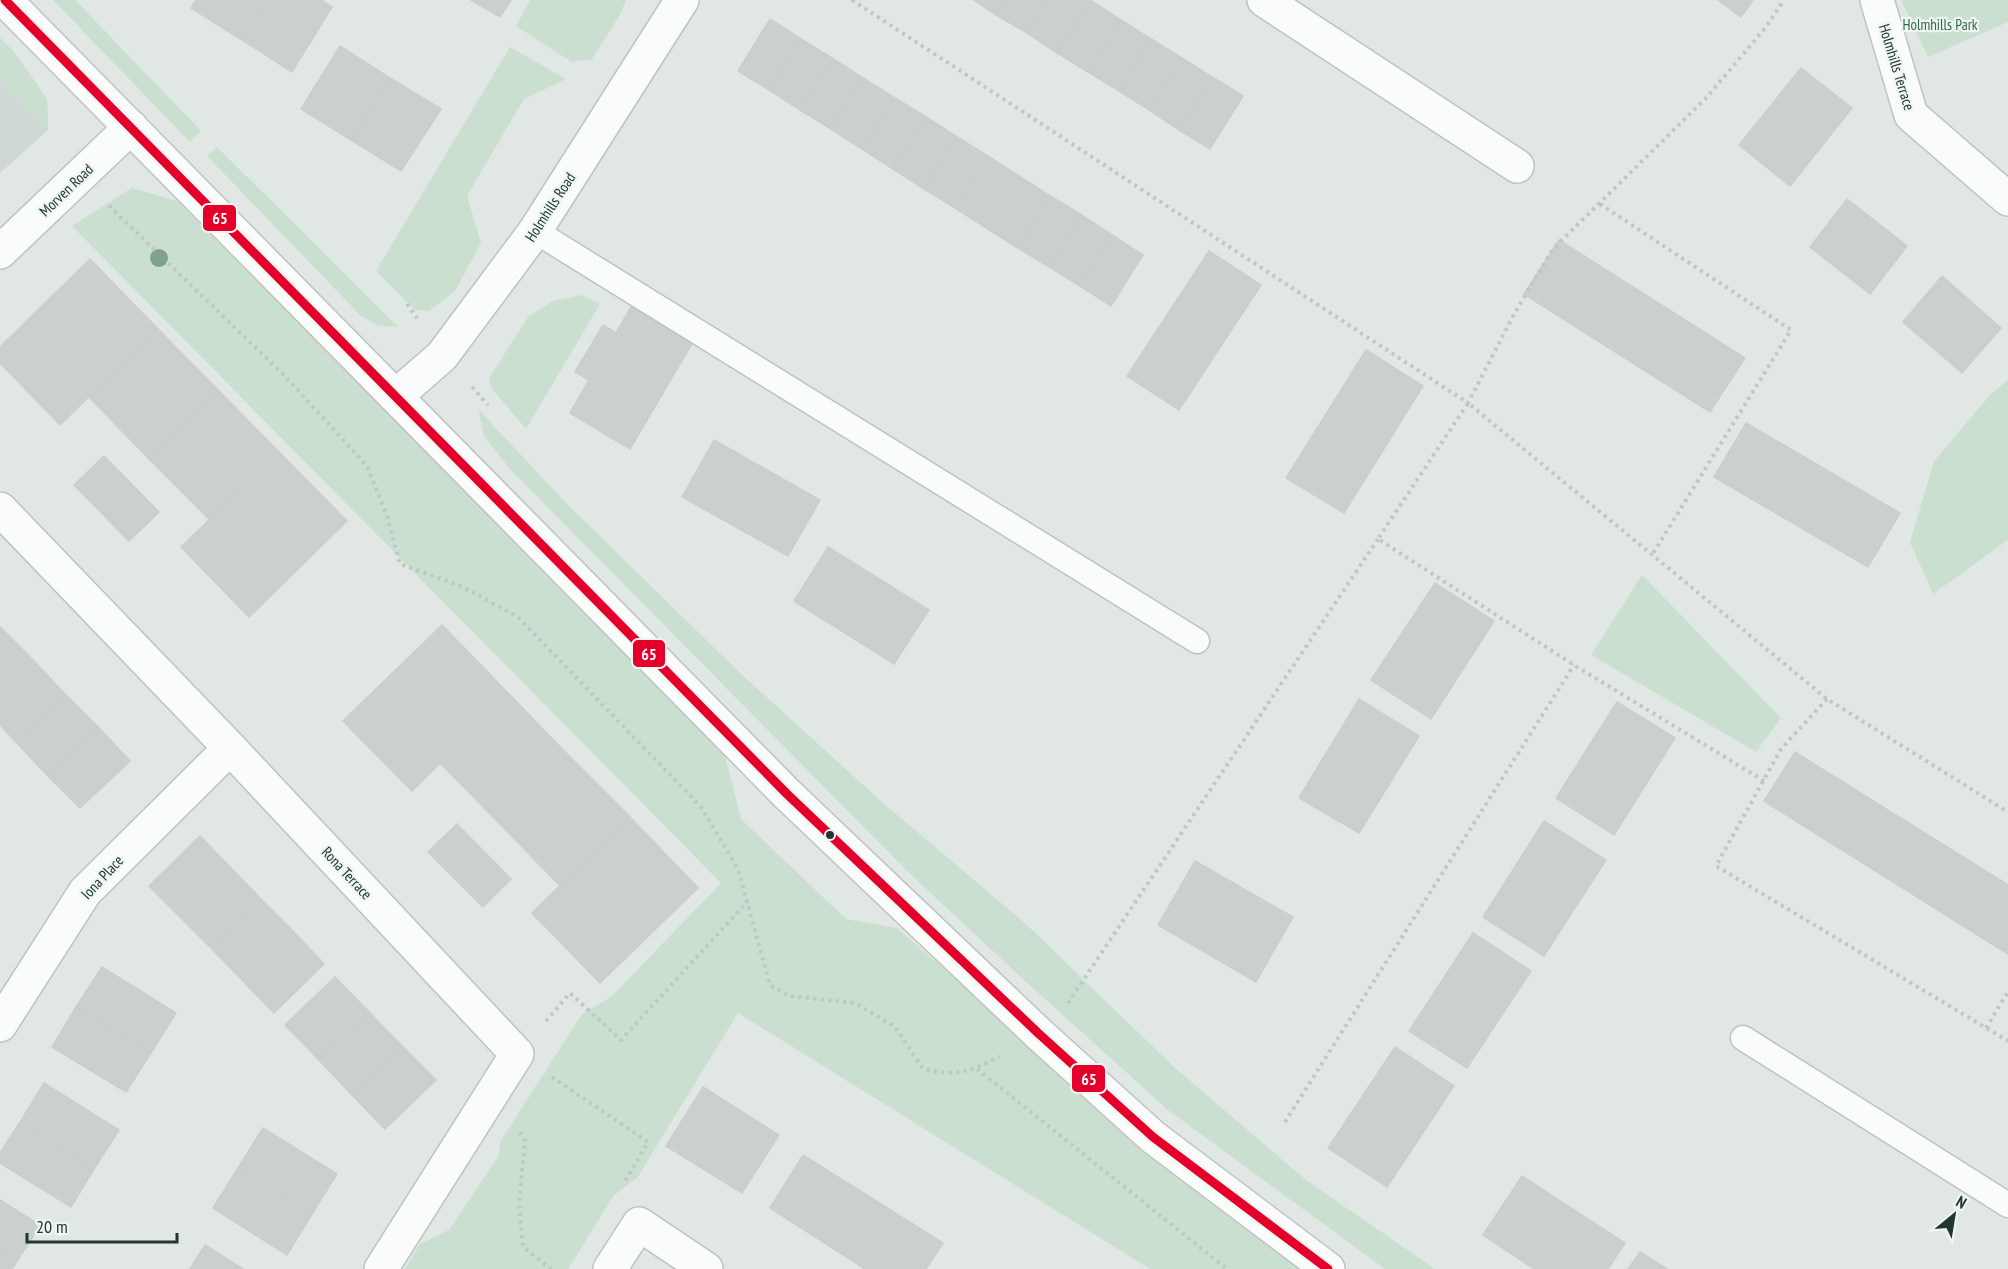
<svg xmlns="http://www.w3.org/2000/svg" width="2008" height="1269" font-family="'PT Sans Narrow',sans-serif">
  <style>
    .built { fill: #cfd8d4 }
    .green { fill: #cbdfd0 }
    .building { fill: #cbd0ce; stroke: #cacfcd; stroke-width: 1.5 }
    .lines { fill: none; stroke-linecap: round; stroke-linejoin: round }
    .service-casing { stroke: #bec3c1; stroke-width: 27 }
    .minor-casing { stroke: #bec3c1; stroke-width: 36 }
    .tertiary-casing { stroke: #bec3c1; stroke-width: 36 }
    .path { stroke: #bfc7c4; stroke-width: 4; stroke-dasharray: 3 4.5; stroke-linecap: butt }
    .service { stroke: #fafbfb; stroke-width: 24 }
    .minor { stroke: #fafbfb; stroke-width: 33 }
    .tertiary { stroke: #fafbfb; stroke-width: 33 }
    .bus-1-casing { stroke: #eff6f2; stroke-width: 14 }
    .bus-1 { stroke: #e4002b; stroke-width: 9 }
    .tree { fill: #80a28c }
    .bus-dot { fill: #213730; stroke: #eff6f2; stroke-width: 2 }
    .labels { text-anchor: middle; dominant-baseline: central; stroke-width: 4.5; stroke-linejoin: round; paint-order: stroke }
    .park-label { font-size: 15px; fill: #306a44; stroke: #eff6f2 }
    .street-label { font-size: 15px; fill: #213730; stroke: #eff6f2 }
    .line-badge { stroke: #eff6f2; stroke-width: 2 }
    .badge-label { font-size: 16px; text-anchor: middle; font-weight: bold; fill: #fff }
  </style>
  <rect width="100%" height="100%" fill="#e1e7e4"/>
  <polygon class="built" points="0,38 14,52 47,99 48,130 0,173"/>
  <g class="green">
    <polygon points="53,0 75,0 201,131 190,142"/>
    <polygon points="530,0 626,0 621,13 592,59 572,62 516,26"/>
    <polygon points="1901,0 2008,0 2008,22 1928,57"/>
    <polygon points="0,38 14,52 47,99 48,130 0,82"/>
    <polygon points="510,47 566,79 524,99 467,196 481,243 455,291 429,311 415,310 376,271"/>
    <polygon points="217,147 398,327 379,326 361,316 207,156"/>
    <polygon points="132,188 177,201 724,752 741,819 846,919 897,928 1178,1171 1322,1269 1150,1269 738,1013 637,1178 614,1195 568,1269 405,1269 420,1244 449,1230 499,1155 500,1142 582,1014 611,997 721,883 72,226"/>
    <polygon points="582,295 600,304 526,429 492,389 489,378 528,317 553,301"/>
    <polygon points="2008,380 2008,540 1933,594 1910,542 1934,461 1990,395"/>
    <polygon points="478,409 565,502 738,671 882,802 1027,925 1174,1067 1306,1180 1435,1269 1385,1269 1168,1110 1025,981 907,871 510,469 484,436"/>
    <polygon points="1642,575 1781,718 1756,752 1591,655"/>
  </g>
  <g class="building">
    <polygon points="196,0 266,0 242,40 191,8"/>
    <polygon points="266,0 321,0 332,7 292,72 242,40"/>
    <polygon points="471,0 511,0 500,17"/>
    <polygon points="974,0 1006,0 996,15"/>
    <polygon points="1006,0 1048,0 1027,33 996,15"/>
    <polygon points="1048,0 1090,0 1057,53 1027,33"/>
    <polygon points="1090,0 1121,20 1088,72 1057,53"/>
    <polygon points="1718,0 1753,0 1741,17"/>
    <polygon points="770,19 801,39 769,90 738,71"/>
    <polygon points="1121,20 1151,39 1119,91 1088,72"/>
    <polygon points="801,39 832,58 800,110 769,90"/>
    <polygon points="1151,39 1182,58 1149,110 1119,91"/>
    <polygon points="340,46 390,78 351,140 301,109"/>
    <polygon points="832,58 863,78 831,129 800,110"/>
    <polygon points="1182,58 1212,77 1179,130 1149,110"/>
    <polygon points="1801,68 1852,108 1790,186 1739,145"/>
    <polygon points="1212,77 1243,96 1210,149 1179,130"/>
    <polygon points="390,78 441,109 401,171 351,140"/>
    <polygon points="863,78 895,98 862,149 831,129"/>
    <polygon points="895,98 926,117 893,169 862,149"/>
    <polygon points="926,117 957,137 924,189 893,169"/>
    <polygon points="957,137 988,156 955,208 924,189"/>
    <polygon points="988,156 1019,176 986,228 955,208"/>
    <polygon points="1019,176 1050,196 1018,248 986,228"/>
    <polygon points="1050,196 1082,215 1049,267 1018,248"/>
    <polygon points="1847,199 1907,246 1870,294 1810,247"/>
    <polygon points="1082,215 1112,235 1080,286 1049,267"/>
    <polygon points="1112,235 1143,255 1111,306 1080,286"/>
    <polygon points="1559,240 1745,358 1710,412 1524,294"/>
    <polygon points="1209,251 1261,285 1179,410 1127,376"/>
    <polygon points="90,259 158,329 60,425 0,363 0,347"/>
    <polygon points="1942,276 2001,328 1962,373 1903,322"/>
    <polygon points="631,307 693,342 630,449 570,413 589,380 575,372 603,325 616,333"/>
    <polygon points="158,329 218,390 148,458 89,397"/>
    <polygon points="1366,350 1423,386 1344,513 1286,478"/>
    <polygon points="218,390 279,452 209,519 148,458"/>
    <polygon points="1746,423 1900,513 1868,567 1714,477"/>
    <polygon points="714,440 820,500 788,556 682,497"/>
    <polygon points="279,452 347,521 249,617 181,547"/>
    <polygon points="104,456 159,512 129,541 74,485"/>
    <polygon points="828,547 929,610 894,664 794,601"/>
    <polygon points="1435,583 1494,621 1431,719 1371,680"/>
    <polygon points="442,625 510,695 412,791 343,721"/>
    <polygon points="0,627 33,660 0,691"/>
    <polygon points="33,660 65,694 15,741 0,725 0,691"/>
    <polygon points="65,694 98,727 47,775 15,741"/>
    <polygon points="510,695 569,756 500,824 440,763"/>
    <polygon points="1359,699 1419,736 1359,833 1299,798"/>
    <polygon points="1617,702 1675,738 1614,835 1556,798"/>
    <polygon points="98,727 130,761 80,808 47,775"/>
    <polygon points="1795,752 2008,885 2008,954 1764,801"/>
    <polygon points="569,756 630,817 560,886 500,824"/>
    <polygon points="630,817 698,888 600,983 532,913"/>
    <polygon points="1544,821 1606,860 1544,956 1483,917"/>
    <polygon points="457,824 511,879 483,907 428,852"/>
    <polygon points="200,836 231,868 181,918 149,886"/>
    <polygon points="1195,861 1293,917 1256,982 1158,925"/>
    <polygon points="231,868 262,900 212,949 181,918"/>
    <polygon points="262,900 293,931 243,981 212,949"/>
    <polygon points="293,931 324,964 274,1013 243,981"/>
    <polygon points="1473,933 1531,971 1467,1068 1409,1031"/>
    <polygon points="102,967 176,1013 151,1053 76,1007"/>
    <polygon points="335,977 369,1012 319,1060 285,1025"/>
    <polygon points="76,1007 151,1053 126,1092 52,1047"/>
    <polygon points="369,1012 402,1046 352,1095 319,1060"/>
    <polygon points="402,1046 436,1080 385,1129 352,1095"/>
    <polygon points="1395,1047 1454,1086 1387,1187 1328,1148"/>
    <polygon points="44,1083 119,1130 94,1169 20,1122"/>
    <polygon points="703,1087 779,1135 742,1193 666,1146"/>
    <polygon points="20,1122 94,1169 71,1207 0,1163 0,1153"/>
    <polygon points="263,1128 337,1174 312,1214 238,1168"/>
    <polygon points="803,1155 943,1243 926,1269 865,1269 770,1208"/>
    <polygon points="238,1168 312,1214 287,1255 213,1208"/>
    <polygon points="1522,1176 1625,1243 1608,1269 1534,1269 1483,1235"/>
    <polygon points="0,1200 40,1225 18,1260 0,1249"/>
    <polygon points="205,1245 243,1269 190,1269"/>
    <polygon points="0,1249 18,1260 12,1269 0,1269"/>
    <polygon points="1640,1252 1667,1269 1628,1269"/>
  </g>
  <g class="lines">
    <g class="service-casing">
      <g id="service">
        <polyline points="535,231 1197,641"/>
        <polyline points="1743,1038 2008,1205"/>
      </g>
    </g>
    <g class="minor-casing">
      <g id="minor">
        <polyline points="1264,0 1517,166"/>
        <polyline points="1877,0 1911,115 2008,199"/>
        <polyline points="0,252 131,127"/>
        <polyline points="396,396 442,356 535,231 682,0"/>
        <polyline points="0,509 230,748 517,1054 381,1269"/>
        <polyline points="0,1025 85,892 230,748"/>
        <polyline points="610,1269 639,1224 706,1269"/>
      </g>
    </g>
    <g class="tertiary-casing">
      <polyline id="tertiary" points="5,0 787,794 1038,1033 1153,1137 1328,1269"/>
    </g>
    <g class="path">
      <polyline points="852,0 1468,403 1513,316 1553,249 1707,97 1766,27 1784,0"/>
      <polyline points="1600,204 1791,330 1652,555"/>
      <path d="M109,206l176,170 82,90 20,50 13,48 61,22 57,31 183,190 37,62 32,116 19,11 66,7 40,24 28,42c33,7 47,4 76,-13"/>
      <polyline points="407,304 417,318"/>
      <polyline points="472,387 488,405"/>
      <polyline points="1827,699 1781,749 1716,866 2008,1041"/>
      <polyline points="1764,781 1574,665 1378,539 1468,403 1827,699 2008,812"/>
      <polyline points="1068,1003 1378,539"/>
      <polyline points="546,1021 570,993 621,1040 747,902"/>
      <polyline points="1986,1028 2008,992"/>
      <polyline points="977,1069 1227,1269"/>
      <polyline points="552,1077 648,1142 624,1183"/>
      <polyline points="1285,1122 1574,665"/>
      <polyline points="520,1132 525,1141 519,1204 523,1247 551,1269"/>
    </g>
    <use href="#service" class="service"/>
    <use href="#minor" class="minor"/>
    <use href="#tertiary" class="tertiary"/>
    <g class="bus-1-casing">
      <polyline id="bus-1" points="5,0 787,794 1038,1033 1153,1137 1328,1269"/>
    </g>
    <use href="#bus-1" class="bus-1"/>
  </g>
  <circle class="tree" cx="159" cy="258" r="9"/>
  <circle class="bus-dot" cx="830" cy="835" r="5"/>
  <g class="labels">
    <g class="park-label">
      <text x="1940" y="24">Holmhills Park</text>
    </g>
    <g class="street-label">
      <text transform="translate(1897 67) rotate(73)">Holmhills Terrace</text>
      <text transform="translate(66 190) rotate(-44)">Morven Road</text>
      <text transform="translate(550 207) rotate(-57)">Holmhills Road</text>
      <text transform="translate(347 873) rotate(47)">Rona Terrace</text>
      <text transform="translate(102 877) rotate(-47)">Iona Place</text>
    </g>
  </g>
  <g class="line-badge">
    <rect x="202" y="204" width="35" height="28" rx="6" fill="#e4002b"/>
    <rect x="632" y="639" width="34" height="29" rx="6" fill="#e4002b"/>
    <rect x="1071" y="1064" width="35" height="29" rx="6" fill="#e4002b"/>
  </g>
  <g class="badge-label">
    <text x="220" y="224">65</text>
    <text x="649" y="660">65</text>
    <text x="1089" y="1085">65</text>
  </g>
  <g transform="translate(1954 1215) rotate(30)" stroke="#eff6f2" stroke-width="4.5" paint-order="stroke">
  <path d="M0-4.5L10 22L0 15L-10 22Z" fill="#213730"/>
  <text y="-9" font-size="16" font-weight="bold" text-anchor="middle" fill="#213730">N</text>
  </g>
  <path d="M27 1233v9h150v-9" fill="none" stroke="#213730" stroke-width="3"/>
  <text x="36" y="1233" font-size="18" fill="#213730" stroke="#eff6f2" stroke-width="4.5" paint-order="stroke">20 m</text>
</svg>
